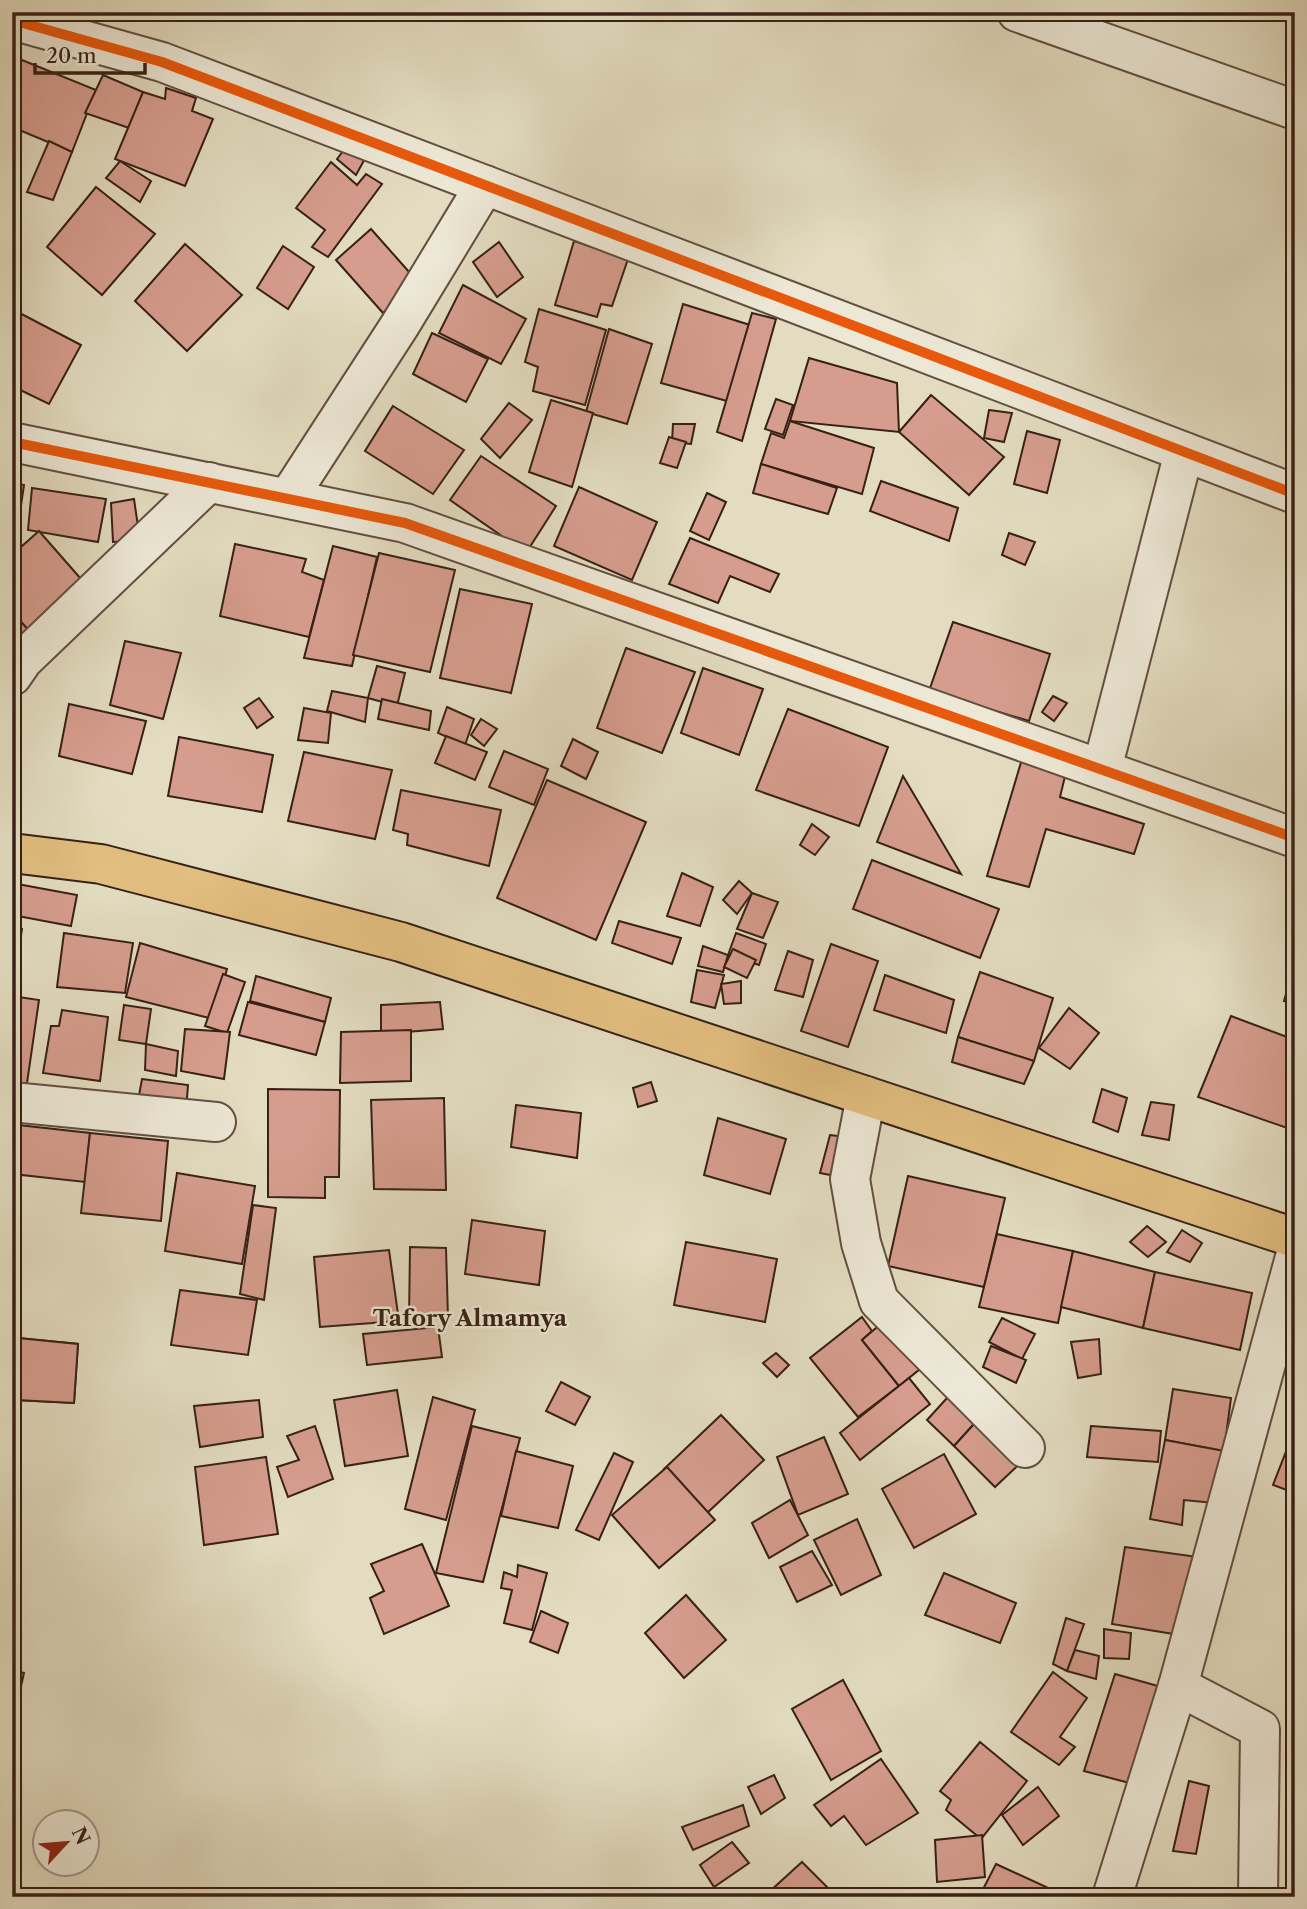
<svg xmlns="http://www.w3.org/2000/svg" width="1307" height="1909" font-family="'Libre Caslon Text',serif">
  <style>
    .building { fill: #d69d8e; stroke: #372015; stroke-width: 2 }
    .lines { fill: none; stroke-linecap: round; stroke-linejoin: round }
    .minor-casing { stroke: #624f40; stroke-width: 42 }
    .major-casing { stroke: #372015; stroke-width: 42 }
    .minor { stroke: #ede8d6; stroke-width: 38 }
    .major { stroke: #e2be80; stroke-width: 38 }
    .cycleway-casing { stroke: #ede8d6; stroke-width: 15 }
    .cycleway { stroke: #e8590c; stroke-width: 10 }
    .labels { text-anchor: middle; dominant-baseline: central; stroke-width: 5; stroke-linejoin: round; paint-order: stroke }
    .neighbourhood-label { font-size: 23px; font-weight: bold; fill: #372015; stroke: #ede8d6 }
  </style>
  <rect width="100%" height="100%" fill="#e3dcc0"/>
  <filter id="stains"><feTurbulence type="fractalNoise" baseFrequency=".00286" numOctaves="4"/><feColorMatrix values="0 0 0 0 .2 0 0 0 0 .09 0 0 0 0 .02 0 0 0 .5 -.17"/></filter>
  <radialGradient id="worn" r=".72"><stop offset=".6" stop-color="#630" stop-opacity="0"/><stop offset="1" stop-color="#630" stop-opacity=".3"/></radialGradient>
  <g class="building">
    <polygon points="12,56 96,90 72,152 12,127"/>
    <polygon points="103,75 143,92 129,128 85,113"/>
    <polygon points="166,88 196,98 192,111 213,119 185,186 115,159 143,92 165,99"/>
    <polygon points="49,141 72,152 53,200 27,192"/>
    <polygon points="350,142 367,155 356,175 337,159"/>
    <polygon points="120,161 151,181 140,202 106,178"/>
    <polygon points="331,162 357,185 366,174 382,184 328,257 312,247 325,230 296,208"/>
    <polygon points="96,187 155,234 102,295 47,247"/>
    <polygon points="371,229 418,282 383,313 336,260"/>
    <polygon points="574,241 628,259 612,306 601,304 597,317 555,305"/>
    <polygon points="499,242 523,277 497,297 473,262"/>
    <polygon points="185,244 242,295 187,351 135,301"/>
    <polygon points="283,246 314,267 288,309 257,288"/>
    <polygon points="463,285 526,319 501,364 439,333"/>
    <polygon points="683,304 750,325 727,401 661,383"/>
    <polygon points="12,309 81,345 49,404 12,386"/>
    <polygon points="539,309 606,330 585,405 533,391 538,367 525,362"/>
    <polygon points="752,313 776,319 742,441 717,432"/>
    <polygon points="609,329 652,344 627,424 586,412"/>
    <polygon points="432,333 488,359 466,402 413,374"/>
    <polygon points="809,358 897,383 899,432 790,421"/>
    <polygon points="931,395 1004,457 969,495 899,432"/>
    <polygon points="776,399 793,405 783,435 765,429"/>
    <polygon points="551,400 593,413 572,487 529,472"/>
    <polygon points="509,403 532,420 500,458 481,439"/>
    <polygon points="393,406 464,450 433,494 365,451"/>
    <polygon points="989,410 1012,413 1004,442 984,438"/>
    <polygon points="790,421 874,448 862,494 761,464 771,433 784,438"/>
    <polygon points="673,424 695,424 691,444 672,442"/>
    <polygon points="1027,431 1060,440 1047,493 1014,484"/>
    <polygon points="669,437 686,442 677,468 660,463"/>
    <polygon points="481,456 556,506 526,553 450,500"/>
    <polygon points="761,464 837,488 828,514 753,493"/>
    <polygon points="881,481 958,508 949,541 870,511"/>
    <polygon points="12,483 24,485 15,547 12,547"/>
    <polygon points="579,487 657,522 632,580 554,546"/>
    <polygon points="32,488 106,499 98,542 28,530"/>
    <polygon points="707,493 726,502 709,540 690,531"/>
    <polygon points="134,499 140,540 113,542 111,503"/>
    <polygon points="39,531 88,587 33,635 12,612 12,555"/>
    <polygon points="1009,533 1035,542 1025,565 1002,555"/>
    <polygon points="690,538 779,574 770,592 730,576 718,603 669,584"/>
    <polygon points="235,544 306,559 302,572 324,580 309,637 220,616"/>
    <polygon points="333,546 377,557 352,666 304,658"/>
    <polygon points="379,553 455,570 430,672 353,655"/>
    <polygon points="460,589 532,604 511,693 440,678"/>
    <polygon points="12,612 33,635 12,651"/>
    <polygon points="953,622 1050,654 1029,721 929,691"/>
    <polygon points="125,641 181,653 163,719 110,705"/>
    <polygon points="626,648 695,672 662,753 597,728"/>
    <polygon points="377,666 405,673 397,706 368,698"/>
    <polygon points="703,668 763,689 739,755 681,733"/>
    <polygon points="332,691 368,698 365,722 327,711"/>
    <polygon points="1053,696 1067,703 1054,721 1042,712"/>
    <polygon points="259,698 273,717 257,728 244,708"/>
    <polygon points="382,699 431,711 429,730 378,719"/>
    <polygon points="69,704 146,721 132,774 59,756"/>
    <polygon points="447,707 474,719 465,745 438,733"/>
    <polygon points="304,708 331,713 328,743 298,740"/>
    <polygon points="788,709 888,747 859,826 756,790"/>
    <polygon points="481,719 497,729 484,746 471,735"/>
    <polygon points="446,736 487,752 475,780 435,763"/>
    <polygon points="179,737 273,755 262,812 168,796"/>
    <polygon points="573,739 598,752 586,779 561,766"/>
    <polygon points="1025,749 1068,764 1060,797 1144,824 1134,854 1046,829 1029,887 987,876"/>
    <polygon points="504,751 548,769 534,805 489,787"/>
    <polygon points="304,752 392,770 375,839 288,821"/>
    <polygon points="903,776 961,874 877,842"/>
    <polygon points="547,780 646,822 596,940 497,898"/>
    <polygon points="401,790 501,810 489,866 407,845 408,834 393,830"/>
    <polygon points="812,824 829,837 815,855 800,845"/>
    <polygon points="872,860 999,909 980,958 853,909"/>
    <polygon points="682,873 713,887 700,926 667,916"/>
    <polygon points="739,881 752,893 737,914 723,900"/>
    <polygon points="12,883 77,895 71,926 12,915"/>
    <polygon points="752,893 778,902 763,938 737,929"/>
    <polygon points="619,921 681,938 672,964 612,943"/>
    <polygon points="12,927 22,929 14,979 12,979"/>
    <polygon points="64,933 133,943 125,993 57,987"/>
    <polygon points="736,933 766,944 759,965 728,955"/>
    <polygon points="140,943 227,969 213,1019 126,997"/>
    <polygon points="831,944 878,961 848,1047 801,1031"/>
    <polygon points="703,946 728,955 723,972 698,966"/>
    <polygon points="733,949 756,960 747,978 724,967"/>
    <polygon points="788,951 813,960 803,997 775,990"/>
    <polygon points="1295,961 1295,1004 1284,1001"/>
    <polygon points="697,970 724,975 715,1008 691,1002"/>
    <polygon points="980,972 1053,998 1034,1061 958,1037"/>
    <polygon points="223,974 245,982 227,1033 205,1026"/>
    <polygon points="885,975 954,1000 946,1033 874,1010"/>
    <polygon points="256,976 331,998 325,1022 250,1001"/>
    <polygon points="741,981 741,1003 724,1004 721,984"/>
    <polygon points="12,996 39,1000 25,1097 12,1094"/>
    <polygon points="248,1002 325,1022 316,1055 239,1035"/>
    <polygon points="440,1002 443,1029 381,1034 381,1005"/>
    <polygon points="124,1005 151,1009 146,1044 119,1040"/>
    <polygon points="1069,1008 1099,1033 1070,1069 1039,1048"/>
    <polygon points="62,1010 108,1017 100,1081 43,1073 51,1026 59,1026"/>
    <polygon points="1231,1016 1295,1040 1295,1125 1293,1130 1198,1097"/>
    <polygon points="185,1029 230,1032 224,1079 181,1071"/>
    <polygon points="411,1030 411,1081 340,1083 341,1032"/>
    <polygon points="958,1037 1034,1061 1024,1084 952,1062"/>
    <polygon points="146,1044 178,1051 176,1076 145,1070"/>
    <polygon points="142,1079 188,1085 186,1111 137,1106"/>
    <polygon points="651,1082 657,1101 638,1107 633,1088"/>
    <polygon points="268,1089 340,1090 339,1177 325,1177 325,1198 268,1197"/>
    <polygon points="1102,1089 1127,1098 1118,1132 1093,1122"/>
    <polygon points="444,1098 446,1190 374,1189 371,1100"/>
    <polygon points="1151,1102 1174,1105 1169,1140 1142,1135"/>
    <polygon points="516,1105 581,1113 577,1158 511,1147"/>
    <polygon points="718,1118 786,1139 770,1194 704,1175"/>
    <polygon points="18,1125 90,1133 85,1182 13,1174"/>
    <polygon points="90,1133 168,1141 161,1221 81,1213"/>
    <polygon points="830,1135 854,1138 845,1178 820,1173"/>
    <polygon points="177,1173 255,1186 242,1264 165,1251"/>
    <polygon points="908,1176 1005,1198 984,1287 888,1266"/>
    <polygon points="253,1205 276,1208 264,1300 240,1294"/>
    <polygon points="472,1220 545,1231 539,1285 465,1274"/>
    <polygon points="1147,1226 1166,1242 1148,1257 1130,1242"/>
    <polygon points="1182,1230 1202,1243 1190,1262 1167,1252"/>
    <polygon points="997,1234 1073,1251 1058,1323 979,1307"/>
    <polygon points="686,1242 777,1259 765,1322 674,1305"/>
    <polygon points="410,1247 446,1248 448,1318 409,1319"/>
    <polygon points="389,1250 399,1321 320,1327 314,1257"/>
    <polygon points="1073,1251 1155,1272 1143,1328 1061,1307"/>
    <polygon points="1155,1272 1252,1293 1240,1350 1143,1328"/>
    <polygon points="180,1290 257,1300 248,1355 171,1345"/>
    <polygon points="862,1317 872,1331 862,1340 899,1386 858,1417 810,1358"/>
    <polygon points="1002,1318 1035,1334 1022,1359 989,1342"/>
    <polygon points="883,1322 920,1369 899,1386 862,1340"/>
    <polygon points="438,1327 442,1357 367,1365 363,1334"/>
    <polygon points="18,1338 78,1344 74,1403 16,1400"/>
    <polygon points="18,1338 78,1344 74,1403 16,1400"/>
    <polygon points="1099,1339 1101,1374 1078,1378 1071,1342"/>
    <polygon points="991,1346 1026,1360 1016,1383 983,1367"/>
    <polygon points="776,1353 789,1365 777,1377 763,1363"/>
    <polygon points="909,1378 930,1404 860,1460 840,1433"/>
    <polygon points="561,1382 590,1397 575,1425 546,1411"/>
    <polygon points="957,1387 984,1413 954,1446 927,1420"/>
    <polygon points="1173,1389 1231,1398 1224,1451 1165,1440"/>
    <polygon points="397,1390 408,1456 345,1466 334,1400"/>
    <polygon points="433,1397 475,1410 446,1520 405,1509"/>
    <polygon points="259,1400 263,1437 200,1447 194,1406"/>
    <polygon points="984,1413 1027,1457 995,1487 954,1446"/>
    <polygon points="721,1415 764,1460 707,1513 664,1469"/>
    <polygon points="315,1426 333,1479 288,1497 277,1467 299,1460 287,1436"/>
    <polygon points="472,1426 520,1438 483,1582 436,1573"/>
    <polygon points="1091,1426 1161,1431 1158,1462 1087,1457"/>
    <polygon points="1294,1431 1295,1432 1295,1493 1273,1485"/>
    <polygon points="824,1437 848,1494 798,1515 777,1457"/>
    <polygon points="1165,1440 1224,1451 1214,1503 1184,1500 1182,1525 1150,1519"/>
    <polygon points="516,1451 573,1466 558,1528 501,1516"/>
    <polygon points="614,1453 633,1462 599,1540 576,1530"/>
    <polygon points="944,1454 976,1514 914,1548 882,1489"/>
    <polygon points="266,1457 278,1534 204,1545 195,1467"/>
    <polygon points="667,1467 715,1520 659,1568 612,1515"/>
    <polygon points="790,1500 808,1535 769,1558 752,1523"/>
    <polygon points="1295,1514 1295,1533 1287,1528"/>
    <polygon points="857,1519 881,1575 841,1595 814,1540"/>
    <polygon points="422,1544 449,1606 384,1634 370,1598 384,1591 371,1564"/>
    <polygon points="1125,1547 1198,1557 1186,1636 1112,1624"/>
    <polygon points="812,1551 832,1585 797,1602 780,1567"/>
    <polygon points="518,1565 547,1573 532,1630 504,1623 512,1590 501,1588 504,1572 517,1577"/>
    <polygon points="944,1573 1016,1603 1000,1643 925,1615"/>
    <polygon points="686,1595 726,1640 684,1678 645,1633"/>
    <polygon points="541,1611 568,1623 558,1653 530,1642"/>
    <polygon points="1066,1618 1084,1624 1067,1671 1053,1664"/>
    <polygon points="1104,1629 1131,1633 1129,1659 1104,1658"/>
    <polygon points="1075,1650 1099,1656 1096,1679 1067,1671"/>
    <polygon points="12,1670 24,1673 12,1726"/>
    <polygon points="1053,1672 1087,1698 1060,1737 1075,1747 1059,1765 1011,1732"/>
    <polygon points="1115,1674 1165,1688 1137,1785 1084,1771"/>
    <polygon points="843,1680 881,1751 831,1780 792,1709"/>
    <polygon points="980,1742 1027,1781 981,1839 946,1810 951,1800 940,1791"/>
    <polygon points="881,1759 918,1813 866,1845 844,1816 831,1826 814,1805"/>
    <polygon points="774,1775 785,1798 761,1814 748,1787"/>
    <polygon points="1189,1781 1209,1786 1196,1854 1173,1851"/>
    <polygon points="1038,1787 1059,1816 1023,1845 1002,1815"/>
    <polygon points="743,1805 749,1826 693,1850 682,1827"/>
    <polygon points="982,1835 985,1877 937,1882 935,1840"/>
    <polygon points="732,1842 749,1863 714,1887 700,1865"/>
    <polygon points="802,1862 837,1897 771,1897 768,1893"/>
    <polygon points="996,1864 1057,1892 1055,1897 979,1897"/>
  </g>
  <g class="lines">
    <g class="minor-casing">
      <g id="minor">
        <polyline points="1017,12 1295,110"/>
        <polyline points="12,20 162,62 1295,494"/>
        <polyline points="12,442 405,523 1295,838"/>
        <polyline points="288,498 400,325 485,185"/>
        <polyline points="12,676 23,660 209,482"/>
        <polyline points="1102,769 1184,452"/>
        <polyline points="866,1096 850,1179 861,1243 879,1301 1025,1448"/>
        <polyline points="12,1102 216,1122"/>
        <polyline points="1178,1686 1260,1729 1258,1897"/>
        <polyline points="1112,1897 1178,1686 1295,1257"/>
      </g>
    </g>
    <g class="major-casing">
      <polyline id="major" points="12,853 101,864 401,942 1295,1238"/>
    </g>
    <use href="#minor" class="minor"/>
    <use href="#major" class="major"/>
    <g class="cycleway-casing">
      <g id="cycleway">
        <polyline points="12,20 162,62 1295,494"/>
        <polyline points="12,442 405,523 1295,838"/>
      </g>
    </g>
    <use href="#cycleway" class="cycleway"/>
  </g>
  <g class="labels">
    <g class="neighbourhood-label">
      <text x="470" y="1318">Tafory Almamya</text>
    </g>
  </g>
  <rect width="1307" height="1909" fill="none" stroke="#e3dcc0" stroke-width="42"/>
  <rect x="14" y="14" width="1279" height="1881" fill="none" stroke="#372015" stroke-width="3.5"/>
  <rect x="21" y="21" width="1265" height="1867" fill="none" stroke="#372015" stroke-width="2"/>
  <g transform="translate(66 1843) rotate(64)"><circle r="33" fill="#ede8d6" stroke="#a49889" stroke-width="2"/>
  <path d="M0-5L12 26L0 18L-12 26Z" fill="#8f2418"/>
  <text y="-10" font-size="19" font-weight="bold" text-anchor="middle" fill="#372015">N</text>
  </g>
  <path d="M35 63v10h110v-10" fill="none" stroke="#372015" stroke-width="3.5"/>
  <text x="46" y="63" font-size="21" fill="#372015" stroke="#ede8d6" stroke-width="5" paint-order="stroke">20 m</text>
  <rect width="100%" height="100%" filter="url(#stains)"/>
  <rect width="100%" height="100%" fill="url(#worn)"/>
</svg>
